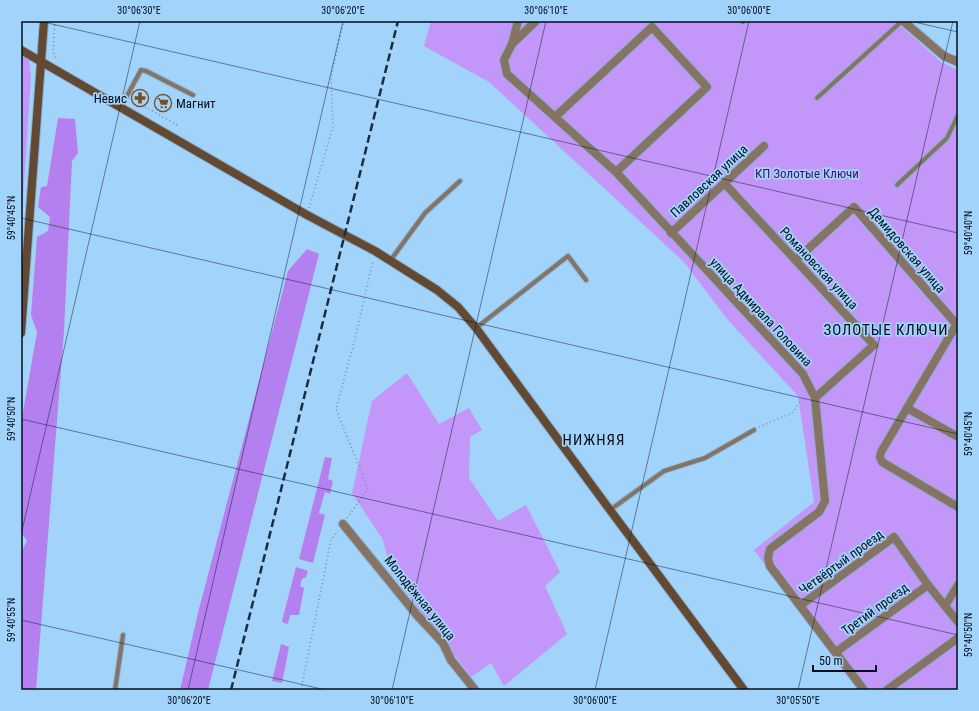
<svg xmlns="http://www.w3.org/2000/svg" width="979" height="711" font-family="'Roboto Condensed',sans-serif">
  <style>
    .green { fill: #c396f9 }
    .forest { fill: #b480f0 }
    .lines { fill: none; stroke-linecap: round; stroke-linejoin: round }
    .lane-casing { stroke: #85b0d3; stroke-width: 6 }
    .street-casing { stroke: #85b0d3; stroke-width: 10 }
    .secondary-casing { stroke: #85b0d3; stroke-width: 10 }
    .path { stroke: #6a8fae; stroke-width: 1.5; stroke-dasharray: 1 3; stroke-linecap: butt }
    .lane { stroke: #867363; stroke-width: 4 }
    .street { stroke: #867363; stroke-width: 8 }
    .secondary { stroke: #634931; stroke-width: 8 }
    .rail { stroke: #1a2d40; stroke-width: 2.5; stroke-dasharray: 8 4; stroke-linecap: butt }
    .ticks { fill: none; stroke: #000e1c; stroke-width: 1; stroke-opacity: 0.45 }
    .labels { text-anchor: middle; dominant-baseline: central; stroke-width: 3.5; stroke-linejoin: round; paint-order: stroke }
    .poi-label { font-size: 13px; fill: #000e1c; stroke: #a2d3fb; text-anchor: end }
    .park-label { font-size: 13px; fill: #450971; stroke: #a2d3fb }
    .street-label { font-size: 13px; fill: #000e1c; stroke: #a2d3fb }
    .quarter-label { font-size: 15px; letter-spacing: 1px; fill: #000e1c; stroke: #a2d3fb }
    .neatline { fill: none; stroke: #000e1c; stroke-width: 1.5 }
    .ticks-label { font-size: 10px; text-anchor: middle; fill: #000e1c }
  </style>
  <rect width="100%" height="100%" fill="#a2d3fb"/>
  <g class="green">
    <polygon points="431,21 898,21 903,28 941,62 958,70 958,690 858,690 754,550 814,502 798,396 728,320 684,262 489,82 424,46"/>
    <polygon points="21,55 29,59 31,77 21,228"/>
    <polygon points="407,373 439,424 469,408 482,430 470,437 469,478 498,521 526,505 560,572 545,586 567,634 504,686 491,663 471,677 391,572 383,540 352,493 372,401"/>
  </g>
  <g class="forest">
    <polygon points="58,118 75,119 78,153 72,161 64,331 36,690 21,690 21,631 23,588 21,587 21,552 27,541 23,535 21,535 21,440 23,412 37,332 31,315 37,237 48,231 50,217 38,207 41,187 47,186"/>
    <polygon points="307,249 319,254 208,690 180,690 199,609 288,271"/>
    <polygon points="325,457 332,458 328,479 333,481 330,494 325,492 319,513 325,515 313,563 299,559"/>
    <polygon points="296,567 308,571 306,577 302,579 300,586 304,588 299,615 290,615 288,624 284,623 282,621"/>
    <polygon points="281,644 289,647 282,683 272,681"/>
  </g>
  <g class="lines">
    <g class="lane-casing">
      <g id="lane">
        <polyline points="743,22 744,21"/>
        <polyline points="817,98 902,21"/>
        <polyline points="121,107 141,70 146,71 193,95"/>
        <polyline points="897,185 947,138 958,115"/>
        <polyline points="390,261 425,213 460,181"/>
        <polyline points="476,328 568,256 586,280"/>
        <polyline points="610,510 664,471 705,458 754,430"/>
        <polyline points="115,690 123,635"/>
      </g>
    </g>
    <g class="street-casing">
      <g id="street">
        <polyline points="518,21 512,44 504,60 507,74 616,172 803,374 815,398 825,501 819,512 770,549 768,558 770,566 864,690"/>
        <polyline points="903,21 944,56 958,62"/>
        <polyline points="512,44 536,21"/>
        <polyline points="555,117 652,27 707,87 616,172"/>
        <polyline points="725,184 874,345 815,398"/>
        <polyline points="671,233 764,146"/>
        <polyline points="796,260 854,207 958,326"/>
        <polyline points="958,322 881,452 880,457 882,462 958,507"/>
        <polyline points="907,408 958,437"/>
        <polyline points="343,524 417,615 443,643 451,660 475,690"/>
        <polyline points="801,605 894,537 928,585 958,622"/>
        <polyline points="945,606 958,585"/>
        <polyline points="836,652 928,585"/>
        <polyline points="887,690 958,638"/>
      </g>
    </g>
    <g class="secondary-casing">
      <g id="secondary">
        <polyline points="21,50 307,215 375,251 437,290 458,307 476,328 610,510 744,690"/>
        <polyline points="21,333 44,21"/>
      </g>
    </g>
    <g class="path">
      <polyline points="55,21 53,51 57,60"/>
      <polyline points="131,99 179,126"/>
      <polyline points="309,208 333,127 331,77 344,21"/>
      <polyline points="759,427 792,413 801,401 806,398"/>
      <polyline points="347,518 368,489 336,409 355,339 373,260"/>
      <polyline points="301,690 331,540 338,531"/>
    </g>
    <use href="#lane" class="lane"/>
    <use href="#street" class="street"/>
    <use href="#secondary" class="secondary"/>
    <polyline class="rail" points="231,690 398,21"/>
  </g>
  <path class="ticks" d="M39,21l919,212M910,21l48,11M21,218l937,216M21,419l937,216M21,535l119,-514M21,620l305,70M188,690l155,-669M392,690l154,-669M595,690l154,-669M798,690l155,-669"/>
  <defs>
    <g id="pharmacy-ring" transform="scale(0.9)"><circle r="9.5" fill="#a2d3fb" stroke="#744f2a" stroke-width="1.5"/><path d="M-2-6h4v4h4v4h-4v4h-4v-4h-4v-4h4Z" fill="#744f2a"/></g>
    <g id="supermarket-ring" transform="scale(0.9)"><circle r="9.5" fill="#a2d3fb" stroke="#744f2a" stroke-width="1.5"/><path d="M-6-5.5h2.5l.6 2H6L4.5 2H-2.5L-4.4-4H-6ZM-1.5 3.2a1.3 1.3 0 1 0 .1 0ZM3 3.2a1.3 1.3 0 1 0 .1 0Z" fill="#744f2a"/></g>
  </defs>
  <g fill-rule="evenodd">
    <use href="#pharmacy-ring" x="140" y="98"/>
    <use href="#supermarket-ring" x="163" y="103"/>
  </g>
  <g class="labels">
    <g class="poi-label">
      <text x="127" y="98">Невис</text>
      <text x="176" y="103" text-anchor="start">Магнит</text>
    </g>
    <g class="park-label">
      <text x="807" y="173">КП Золотые Ключи</text>
    </g>
    <g class="street-label">
      <text transform="translate(709 181) rotate(-43)">Павловская улица</text>
      <text transform="translate(907 250) rotate(49)">Демидовская улица</text>
      <text transform="translate(819 268) rotate(47)">Романовская улица</text>
      <text transform="translate(761 312) rotate(47)">улица Адмирала Головина</text>
      <text transform="translate(841 562) rotate(-36)">Четвёртый проезд</text>
      <text transform="translate(420 598) rotate(51)">Молодёжная улица</text>
      <text transform="translate(875 609) rotate(-36)">Третий проезд</text>
    </g>
    <g class="quarter-label">
      <text x="886" y="330">ЗОЛОТЫЕ КЛЮЧИ</text>
      <text x="594" y="440">НИЖНЯЯ</text>
    </g>
  </g>
  <rect width="979" height="711" fill="none" stroke="#a2d3fb" stroke-width="44"/>
  <path d="M813 665v6h63v-6" fill="none" stroke="#000e1c" stroke-width="2"/>
  <text x="819" y="665" font-size="12" fill="#000e1c" stroke="#a2d3fb" stroke-width="3" paint-order="stroke">50 m</text>
  <rect x="22" y="22" width="935" height="667" class="neatline"/>
  <g class="ticks-label">
    <text x="139" y="14">30°06'30"E</text>
    <text x="343" y="14">30°06'20"E</text>
    <text x="546" y="14">30°06'10"E</text>
    <text x="749" y="14">30°06'00"E</text>
    <text transform="translate(11 218) rotate(-90)" y="4">59°40'45"N</text>
    <text transform="translate(968 233) rotate(-90)" y="4">59°40'40"N</text>
    <text transform="translate(11 419) rotate(-90)" y="4">59°40'50"N</text>
    <text transform="translate(968 434) rotate(-90)" y="4">59°40'45"N</text>
    <text transform="translate(11 620) rotate(-90)" y="4">59°40'55"N</text>
    <text transform="translate(968 635) rotate(-90)" y="4">59°40'50"N</text>
    <text x="189" y="704">30°06'20"E</text>
    <text x="392" y="704">30°06'10"E</text>
    <text x="595" y="704">30°06'00"E</text>
    <text x="798" y="704">30°05'50"E</text>
  </g>
</svg>
